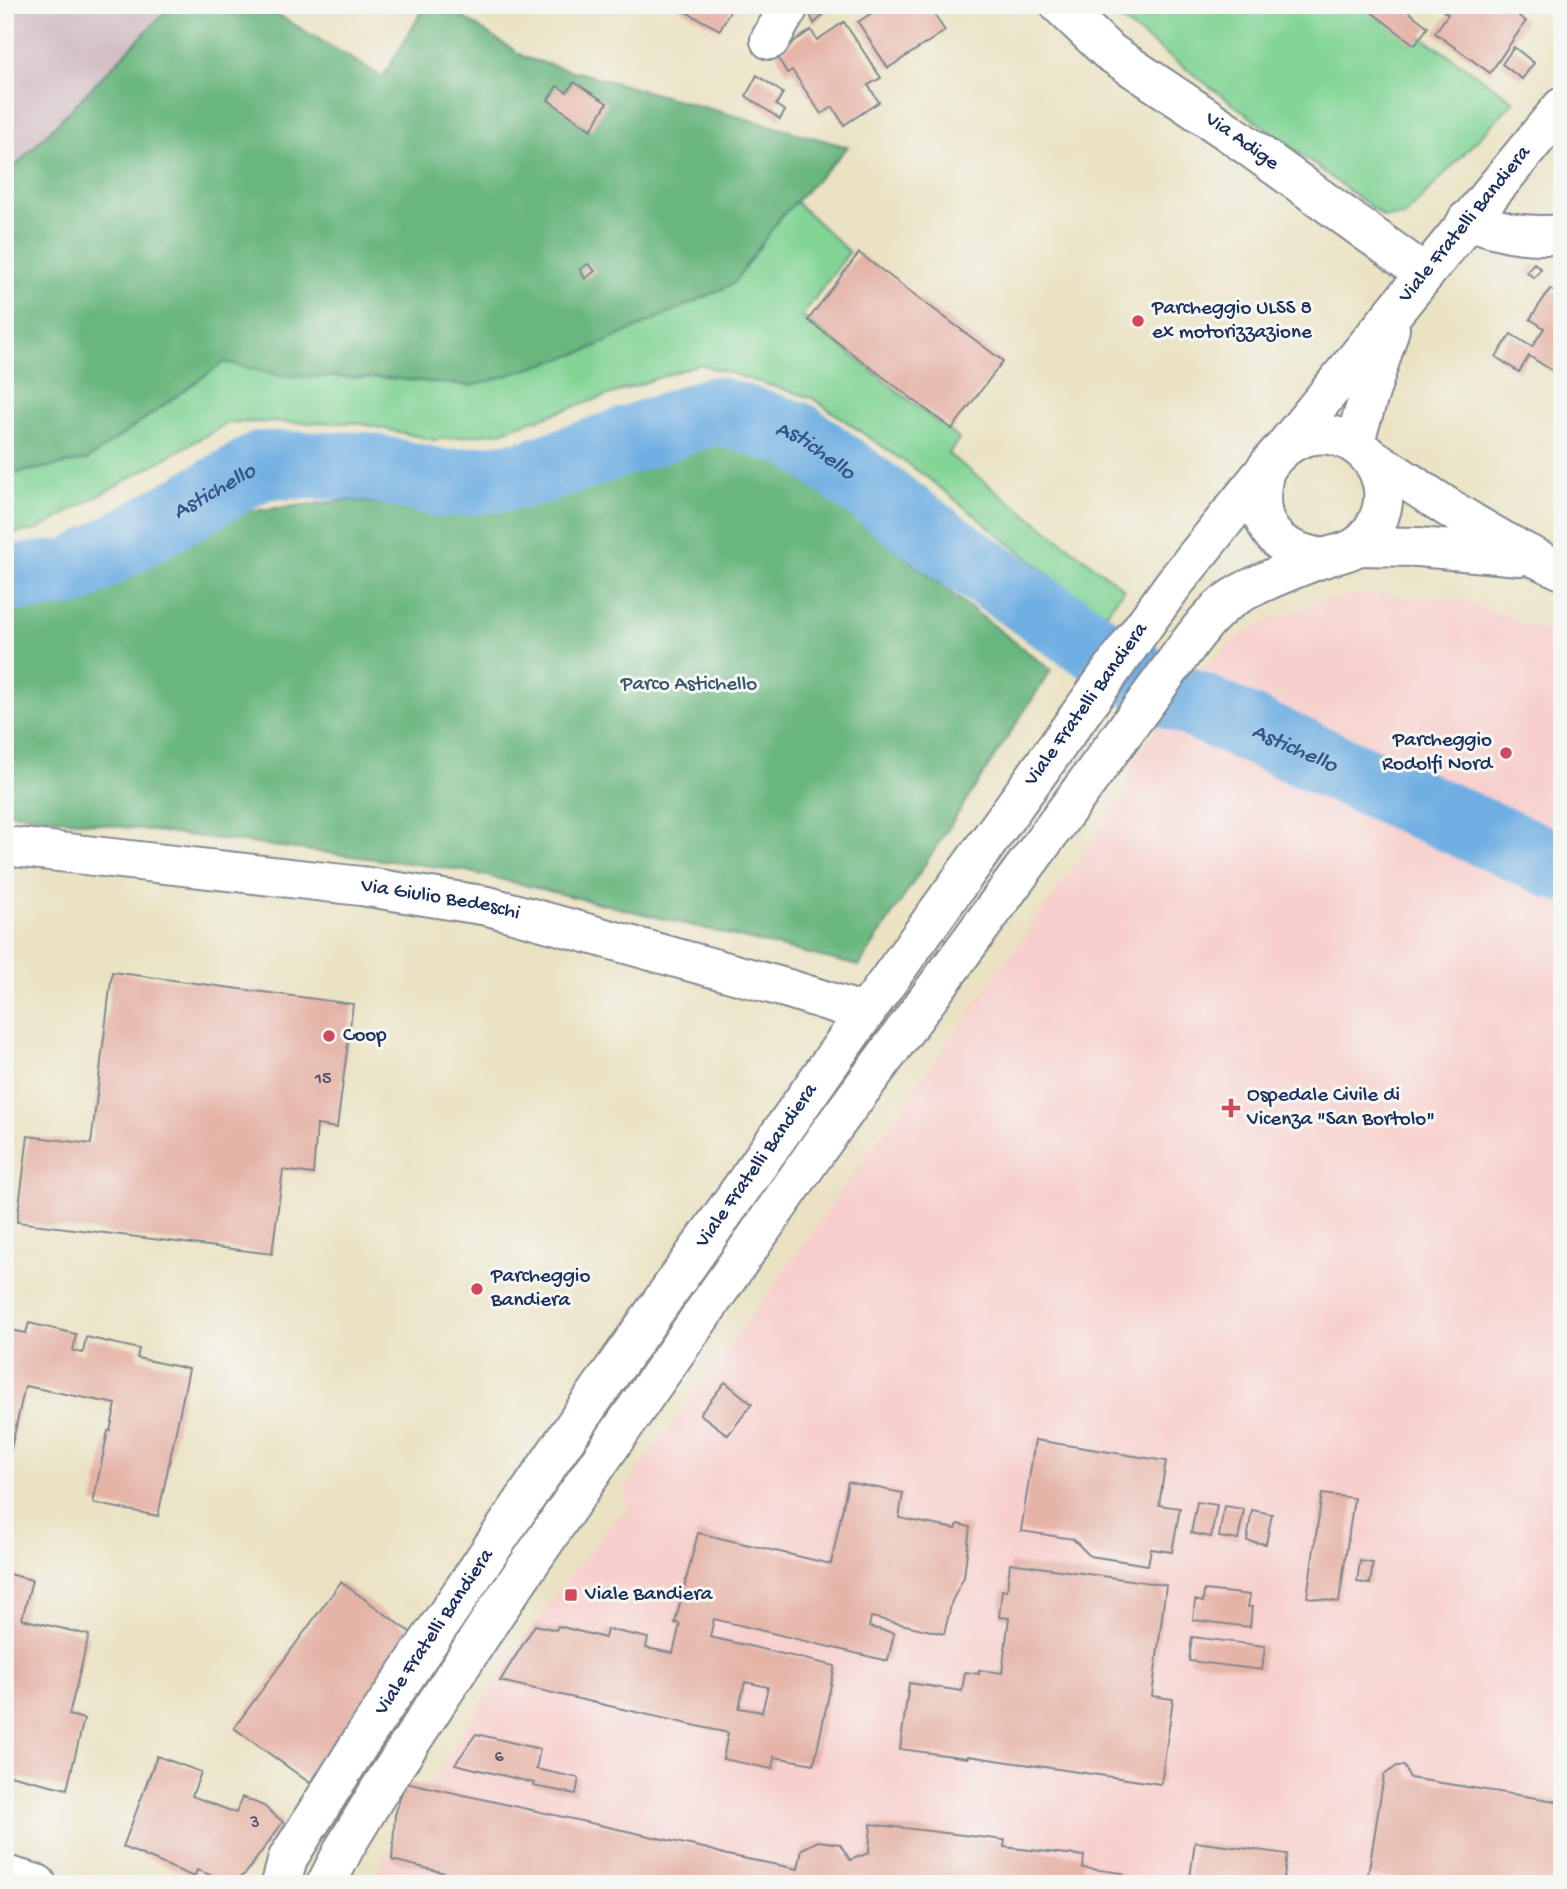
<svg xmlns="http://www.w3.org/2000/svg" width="1567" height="1889" font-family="'Gochi Hand',sans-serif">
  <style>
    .built { fill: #f7d0cd }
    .industrial { fill: #d2bec3 }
    .green { fill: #82d495; stroke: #4e827a; stroke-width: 2 }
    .forest { fill: #69b67e; stroke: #42726e; stroke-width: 2 }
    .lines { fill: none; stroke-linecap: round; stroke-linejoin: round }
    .river { stroke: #6eaee2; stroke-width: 68 }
    .building { fill: #e5b2a6; fill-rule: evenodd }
    .minor-casing { stroke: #828890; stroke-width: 42 }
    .tertiary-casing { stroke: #828890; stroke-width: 42 }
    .secondary-casing { stroke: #828890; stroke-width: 42 }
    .minor { stroke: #fff; stroke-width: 38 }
    .tertiary { stroke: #fff; stroke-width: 38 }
    .secondary { stroke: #fff; stroke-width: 38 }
    .poi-dot { fill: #d1495b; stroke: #f6f6f2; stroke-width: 2.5 }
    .labels { text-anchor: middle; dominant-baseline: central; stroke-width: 6; stroke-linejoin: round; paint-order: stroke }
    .number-label { font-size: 18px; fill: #4e5070 }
    .street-label { font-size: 21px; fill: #1b2f5e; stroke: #f6f6f2 }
    .poi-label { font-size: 21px; fill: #1b2f5e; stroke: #f6f6f2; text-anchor: start }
    .park-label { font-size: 21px; fill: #35586c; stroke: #f6f6f2 }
    .water-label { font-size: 23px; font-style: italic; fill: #345586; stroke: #f6f6f2 }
  </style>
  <rect width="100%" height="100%" fill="#f6f6f2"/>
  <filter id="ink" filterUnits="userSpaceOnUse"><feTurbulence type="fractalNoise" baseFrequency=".0143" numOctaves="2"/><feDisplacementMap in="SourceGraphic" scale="14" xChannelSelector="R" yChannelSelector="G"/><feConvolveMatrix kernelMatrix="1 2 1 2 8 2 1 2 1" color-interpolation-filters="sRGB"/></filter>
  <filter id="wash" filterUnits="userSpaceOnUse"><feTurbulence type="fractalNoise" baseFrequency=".00686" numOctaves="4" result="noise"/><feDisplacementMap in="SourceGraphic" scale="28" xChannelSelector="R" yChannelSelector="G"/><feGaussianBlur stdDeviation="1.57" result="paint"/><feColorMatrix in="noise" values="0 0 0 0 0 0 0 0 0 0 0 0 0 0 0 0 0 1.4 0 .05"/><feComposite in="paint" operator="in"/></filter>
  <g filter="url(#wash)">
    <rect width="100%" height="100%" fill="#eae2c2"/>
    <polygon class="built" points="1365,593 1464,600 1562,638 1562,1884 373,1884 381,1861 484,1699 537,1619 615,1518 630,1507 624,1491 654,1447 698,1390 1070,872 1129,788 1131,763 1203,668 1228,646 1248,631 1285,614 1328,599"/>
    <polygon class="industrial" points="5,5 172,5 5,177"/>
    <g class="green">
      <polygon points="1101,5 1376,5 1514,101 1405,216 1384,217"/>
      <polygon points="795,201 849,252 802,316 959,439 948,454 1124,589 1103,618 928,478 812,398 699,364 500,432 434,440 358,423 230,422 37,530 5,534 5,475 87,460 224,361 283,376 388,378 473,386 780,218"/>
    </g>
    <g class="forest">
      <polygon points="172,5 261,5 383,77 426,5 444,5 526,58 848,147 780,218 733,284 586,351 473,386 388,378 283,376 224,362 87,460 5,475 5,177"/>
      <polygon points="737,435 778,459 1051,670 859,966 462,870 5,812 5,596 62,599 223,514 350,500 466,515 679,437"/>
    </g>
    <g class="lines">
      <path class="river" id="s1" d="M5,579l68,-7 189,-107 102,1 81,18 85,-10 185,-64 82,25 144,107 214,145 407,181"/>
    </g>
    <g id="blocks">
      <g class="building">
        <polygon points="677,5 733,5 720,30 676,7"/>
        <polygon points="806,5 833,5 814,24"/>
        <polygon points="884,5 928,5 945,31 888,68 858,22"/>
        <polygon points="1362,5 1400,5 1428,27 1415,45"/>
        <polygon points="1435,5 1504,5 1526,21 1490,73 1435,33 1448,14"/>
        <polygon points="844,22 881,78 868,85 879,102 844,125 833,107 821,114 792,70 787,73 776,54 811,30 817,40"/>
        <polygon points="1514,47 1534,63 1522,79 1502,64"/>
        <polygon points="757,75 783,93 776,105 785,111 780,119 746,96"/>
        <polygon points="574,82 607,103 591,130 548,100 557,86 567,92"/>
        <polygon points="859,253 1003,361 952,429 808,320"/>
        <polygon points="1534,263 1541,269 1534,278 1527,272"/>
        <polygon points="588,264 595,271 585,279 580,269"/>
        <polygon points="1550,289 1562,297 1562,377 1529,356 1519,372 1496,357 1511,334 1532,347 1544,328 1530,319"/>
        <polygon points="112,972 353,1004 337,1128 317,1125 313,1174 283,1170 272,1254 17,1222 28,1136 91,1144"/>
        <polygon points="29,1323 76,1334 73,1351 83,1353 86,1337 139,1349 137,1358 189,1369 158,1516 93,1503 108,1431 110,1431 116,1404 25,1386 5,1476 5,1329 26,1333"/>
        <polygon points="725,1382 752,1404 728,1435 700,1414"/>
        <polygon points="1035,1440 1166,1461 1159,1505 1180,1508 1172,1552 1151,1549 1148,1565 1090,1556 1073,1539 1021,1531"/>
        <path d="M848,1482l55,11 -4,25 57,11 2,-5 12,3 -6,50 -12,24 -8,33 -73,-17 -2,10 25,6 -6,28 -174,-42 -4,18 125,29 -21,98 -40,-7 -2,12 -49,-10 5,-26 -228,-52 35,-56 21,5 2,-4 47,12 2,-9 41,9 -2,10 27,5 7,-29 -5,-1 23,-90 133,31zM745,1682l23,5 -6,25 -23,-4z"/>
        <polygon points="1322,1494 1354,1498 1339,1602 1307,1597"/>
        <polygon points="1197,1502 1217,1505 1211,1537 1191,1533"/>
        <polygon points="1224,1506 1244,1509 1238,1540 1219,1537"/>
        <polygon points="1252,1510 1272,1514 1266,1544 1247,1541"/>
        <polygon points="1360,1561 1373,1563 1370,1584 1357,1582"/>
        <polygon points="1010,1563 1166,1585 1152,1696 1173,1699 1161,1784 968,1756 968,1758 900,1749 909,1683 962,1691 965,1672 979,1674 979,1670 1002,1673 1009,1618 999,1617 1002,1590 1007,1591"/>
        <polygon points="5,1573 32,1580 22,1619 89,1635 69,1715 84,1719 67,1789 5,1774"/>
        <polygon points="341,1582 417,1637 310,1783 234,1728"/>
        <polygon points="1204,1590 1250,1595 1248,1607 1252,1607 1250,1627 1193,1620 1195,1600 1203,1602"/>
        <polygon points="1192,1637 1265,1646 1262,1670 1189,1661"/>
        <polygon points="476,1734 540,1749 536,1769 579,1778 576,1794 533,1786 534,1783 455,1764"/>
        <polygon points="157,1756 201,1772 192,1796 236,1813 242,1797 264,1806 283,1822 246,1873 232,1883 197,1870 194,1877 123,1847"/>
        <polygon points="1397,1766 1404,1766 1410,1778 1562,1802 1562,1884 1426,1884 1368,1875 1384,1775"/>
        <polygon points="405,1782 708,1849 727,1855 798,1869 802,1849 818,1841 840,1844 850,1860 869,1853 871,1824 1005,1840 1004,1847 1084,1856 1083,1868 1123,1873 1122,1884 490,1884 392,1860 395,1815"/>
        <polygon points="1195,1842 1287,1854 1283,1884 1189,1884"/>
      </g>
    </g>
  </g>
  <g filter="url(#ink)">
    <use href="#blocks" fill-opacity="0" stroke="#828890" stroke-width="2"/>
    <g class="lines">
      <g class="minor-casing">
        <g id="minor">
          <path id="s2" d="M1060,5l48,46 122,82 195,141"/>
          <polyline points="770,40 790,5"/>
          <path d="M1467,220c35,11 57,18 95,14"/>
          <path id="s3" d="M5,846l356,40 127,20 301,83 76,24"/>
        </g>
      </g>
      <g class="tertiary-casing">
        <g id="tertiary">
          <polyline points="1354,443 1390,329"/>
          <path id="s4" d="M1286,445c92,-113 183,-226 276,-338"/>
        </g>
      </g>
      <g class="secondary-casing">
        <g id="secondary">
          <path d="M1368,455c63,41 124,85 194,115"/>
          <path d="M1265,470c-13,51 6,80 58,88"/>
          <polyline points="1358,546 1418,547 1520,556"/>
          <polyline points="5,1875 37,1884"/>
          <path id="s5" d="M281,1884l7,-26 74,-118 221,-327 282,-400 308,-428 92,-115c52,-82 155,-5 105,63 -15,21 -30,19 -50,26 -26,10 -55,21 -79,34 -26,14 -42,37 -59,60l-355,483 -210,300 -121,176 -116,177 -35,58 -19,37"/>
        </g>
      </g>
      <use href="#minor" class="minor"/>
      <use href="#tertiary" class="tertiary"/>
      <use href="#secondary" class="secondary"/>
    </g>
  </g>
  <g class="poi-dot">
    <circle cx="1138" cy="321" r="7"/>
    <circle cx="1506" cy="753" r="7"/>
    <circle cx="329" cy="1036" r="7"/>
    <path d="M1227.5 1097.5h7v7h7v7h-7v7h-7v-7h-7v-7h7z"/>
    <circle cx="477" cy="1289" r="7"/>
    <rect x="564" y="1588" width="14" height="14" rx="3.5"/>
  </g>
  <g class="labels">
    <g class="number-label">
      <text x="323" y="1079">15</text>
      <text x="499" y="1757">6</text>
      <text x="255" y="1823">3</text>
    </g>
    <g class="street-label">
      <text stroke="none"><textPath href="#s2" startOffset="228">Via Adige</textPath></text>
      <text stroke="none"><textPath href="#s4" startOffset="284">Viale Fratelli Bandiera</textPath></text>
      <text stroke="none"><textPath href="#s5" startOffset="1430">Viale Fratelli Bandiera</textPath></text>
      <text stroke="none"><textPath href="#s3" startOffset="439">Via Giulio Bedeschi</textPath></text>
      <text stroke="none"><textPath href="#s5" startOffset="863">Viale Fratelli Bandiera</textPath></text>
      <text stroke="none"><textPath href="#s5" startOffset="296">Viale Fratelli Bandiera</textPath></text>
    </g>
    <g class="poi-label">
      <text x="1152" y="309">Parcheggio ULSS 8<tspan x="1152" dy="24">ex motorizzazione</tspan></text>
      <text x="1492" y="741" text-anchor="end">Parcheggio<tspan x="1492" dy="24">Rodolfi Nord</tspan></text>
      <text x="343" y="1036">Coop</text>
      <text x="1247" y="1096">Ospedale Civile di<tspan x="1247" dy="24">Vicenza "San Bortolo"</tspan></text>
      <text x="491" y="1277">Parcheggio<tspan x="491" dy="24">Bandiera</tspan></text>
      <text x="585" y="1595">Viale Bandiera</text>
    </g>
    <g class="park-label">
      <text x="689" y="685">Parco Astichello</text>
    </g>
    <g class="water-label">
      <text stroke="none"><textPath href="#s1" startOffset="861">Astichello</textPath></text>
      <text stroke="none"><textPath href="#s1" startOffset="231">Astichello</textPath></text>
      <text stroke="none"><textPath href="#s1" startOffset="1428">Astichello</textPath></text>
    </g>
  </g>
  <rect width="1567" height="1889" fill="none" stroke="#f6f6f2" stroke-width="28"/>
</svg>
